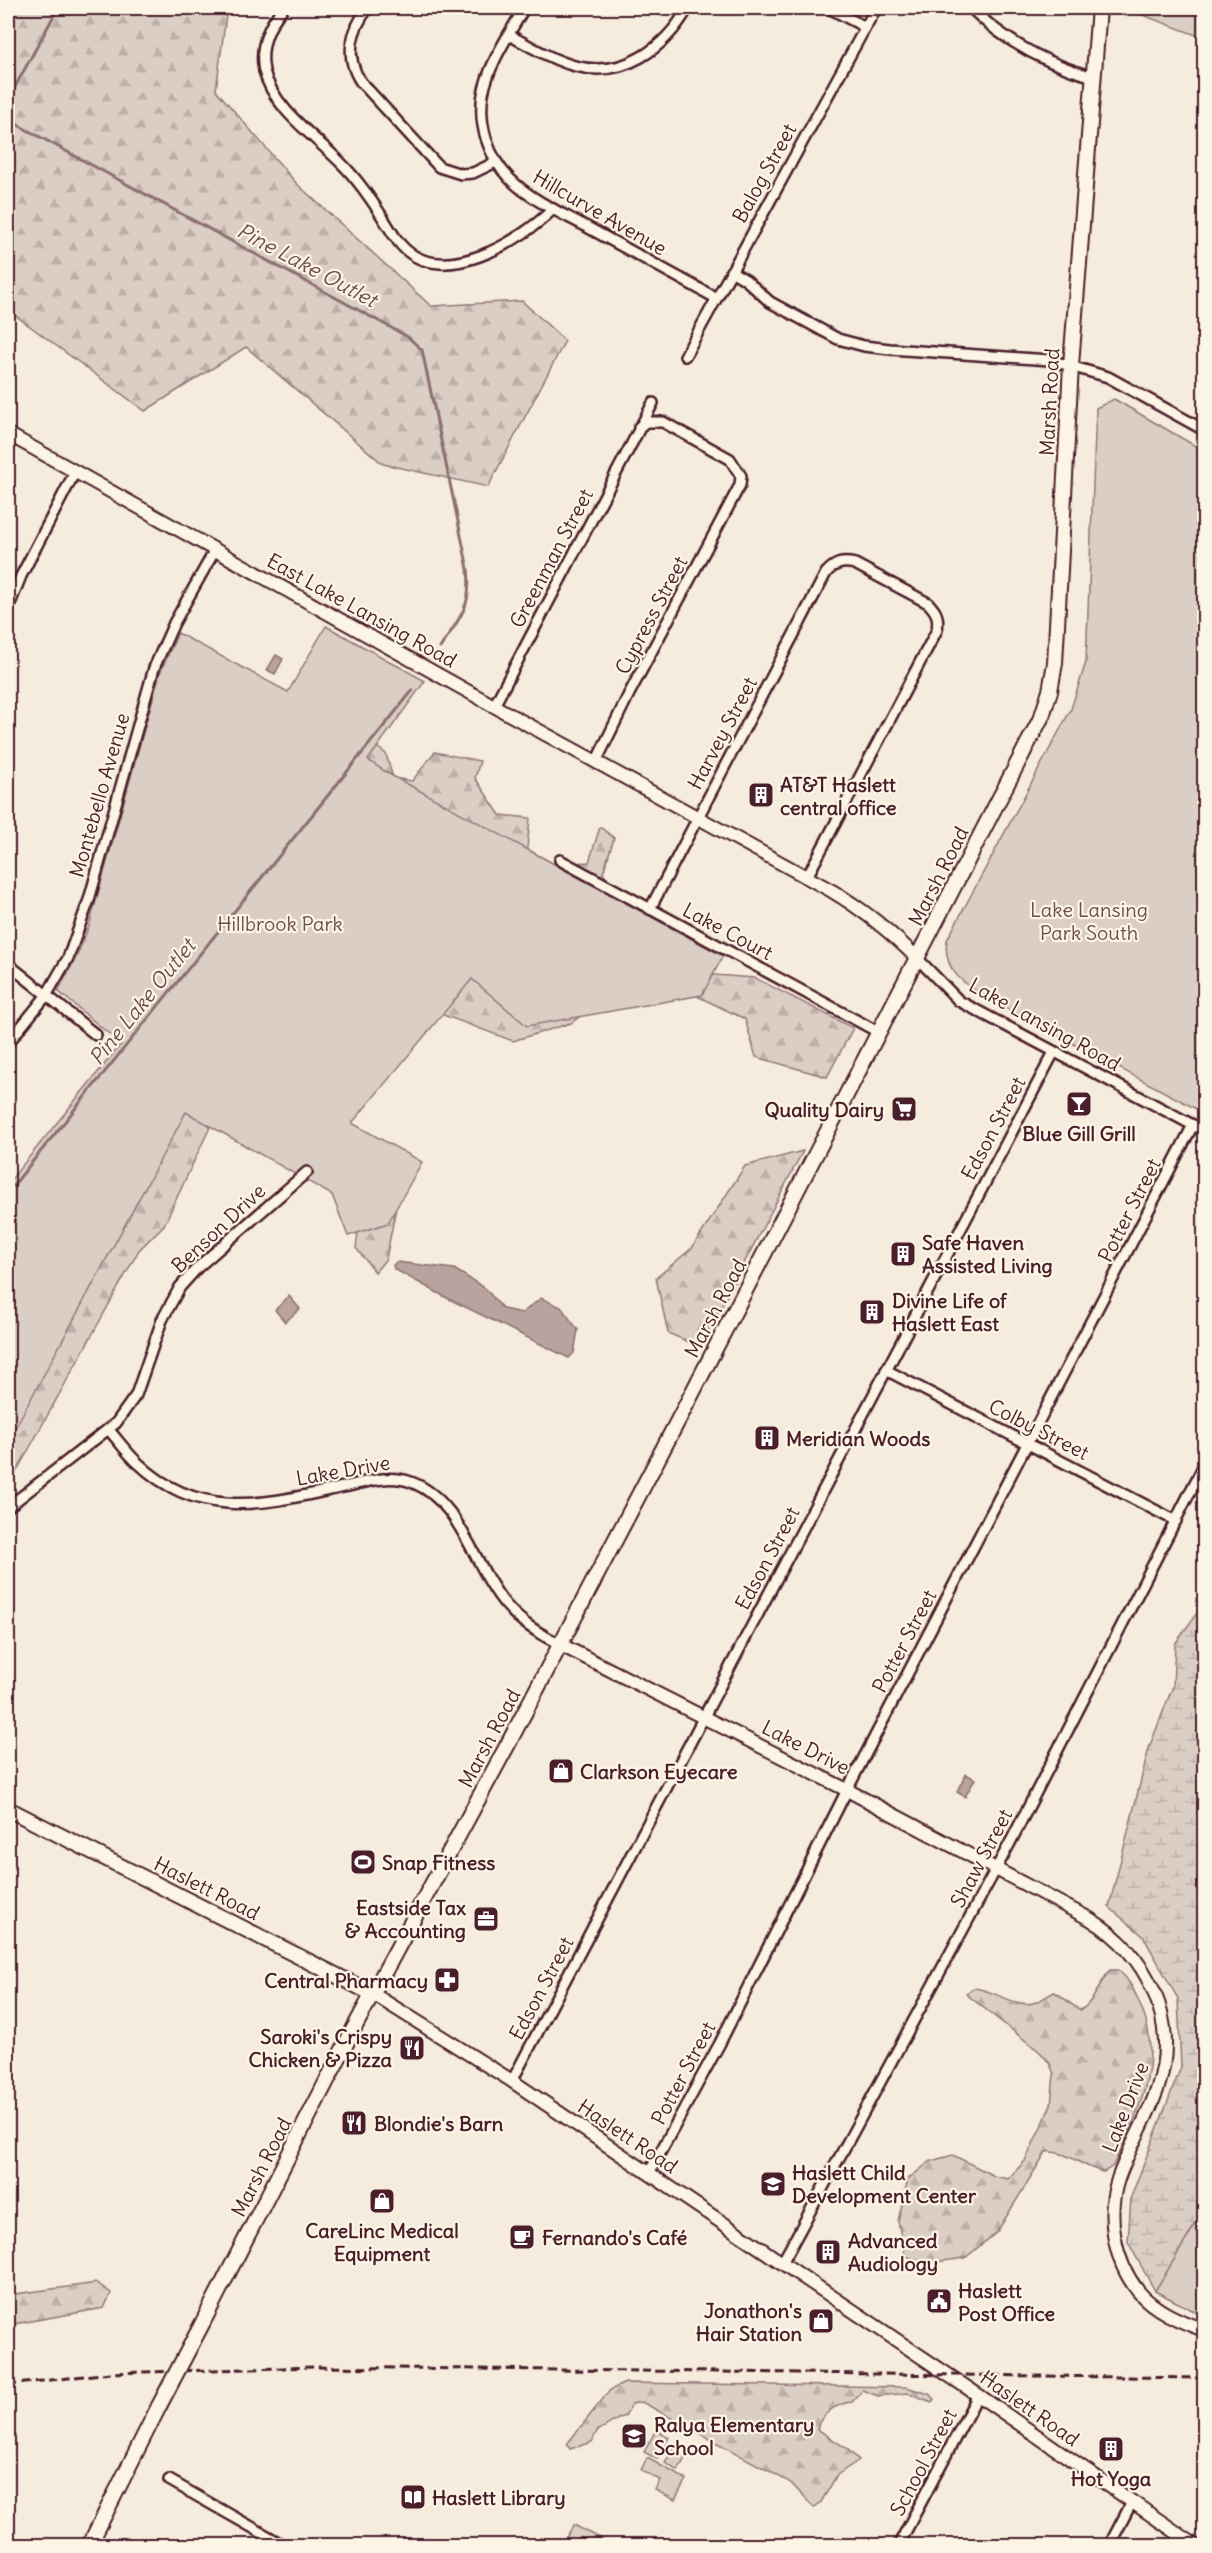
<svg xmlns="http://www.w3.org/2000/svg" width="1212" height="2553" font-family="Delius,sans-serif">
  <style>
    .forest { fill: url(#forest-firs); stroke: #927678; stroke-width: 1.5 }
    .wetland { fill: url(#wetland-marsh); stroke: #927678; stroke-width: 1.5 }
    .green { fill: #dbcec4; stroke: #927678; stroke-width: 1.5 }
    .water { fill: #b8a39e; stroke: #8c6e70; stroke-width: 1.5 }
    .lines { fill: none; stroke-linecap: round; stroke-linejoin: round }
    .stream { stroke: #8c6e70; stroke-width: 3 }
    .minor-casing { stroke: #4a1f2b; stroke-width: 14 }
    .tertiary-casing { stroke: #4a1f2b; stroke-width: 16 }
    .secondary-casing { stroke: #4a1f2b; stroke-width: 18 }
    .minor { stroke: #fcf5e5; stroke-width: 9 }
    .tertiary { stroke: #fcf5e5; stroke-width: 12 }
    .secondary { stroke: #fcf5e5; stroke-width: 14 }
    .rail { stroke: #4a1f2b; stroke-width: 3; stroke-dasharray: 9 4.5; stroke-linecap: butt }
    .secondary-bridge-casing { stroke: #4a1f2b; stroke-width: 18; stroke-linecap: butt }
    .secondary-bridge { stroke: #fcf5e5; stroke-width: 14 }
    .labels { text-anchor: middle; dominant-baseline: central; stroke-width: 4.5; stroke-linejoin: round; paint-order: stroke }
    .street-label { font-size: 20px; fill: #4a1f2b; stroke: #fcf5e5 }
    .poi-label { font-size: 20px; font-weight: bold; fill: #4a1f2b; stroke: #fcf5e5; text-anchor: start }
    .park-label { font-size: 20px; fill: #6e4b51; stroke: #fcf5e5 }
    .water-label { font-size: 21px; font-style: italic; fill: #704d53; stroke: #fcf5e5 }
  </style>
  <defs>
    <pattern id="forest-firs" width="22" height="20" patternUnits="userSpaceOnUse" patternTransform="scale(1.5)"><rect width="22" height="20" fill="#dbcec4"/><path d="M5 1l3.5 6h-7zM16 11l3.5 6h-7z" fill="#bdb0a9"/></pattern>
    <pattern id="wetland-marsh" width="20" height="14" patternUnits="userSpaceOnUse" patternTransform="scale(1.5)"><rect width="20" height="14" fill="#dbcec4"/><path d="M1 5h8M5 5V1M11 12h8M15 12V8" fill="none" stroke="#bdb0a9"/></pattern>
  </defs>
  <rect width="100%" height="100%" fill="#f5ecde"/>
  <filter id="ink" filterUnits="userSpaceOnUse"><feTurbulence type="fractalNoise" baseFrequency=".0167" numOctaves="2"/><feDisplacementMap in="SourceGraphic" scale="12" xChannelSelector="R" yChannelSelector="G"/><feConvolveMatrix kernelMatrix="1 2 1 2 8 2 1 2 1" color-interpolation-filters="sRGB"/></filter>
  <g filter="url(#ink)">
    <g class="forest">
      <polygon points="8,8 227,8 216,90 297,184 431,306 522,301 565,341 488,487 383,464 246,347 145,411 16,316 8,317"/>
      <polygon points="359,733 386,754 393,778 412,781 435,752 480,761 475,778 500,815 530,818 527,849 554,864 589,862 600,827 614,838 603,873 634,920 700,974 755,978 853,1028 827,1077 756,1057 745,1019 695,995 613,991 571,1023 513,1041 438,1013 219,1108 164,1225 139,1250 8,1487 8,1207"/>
      <polygon points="803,1151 700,1347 668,1333 656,1278 692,1248 745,1166"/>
      <polygon points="403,1172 386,1259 375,1272 356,1248 362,1199"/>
      <path d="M1110,1970h8c10,8 15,18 20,30 29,59 0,112 -25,166l-9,6c-21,-4 -37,-22 -58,-20l-49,80 -32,26 -37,5 -23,-7 -7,-35 10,-42 23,-18 22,-6 41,21 14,3 17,-18 26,-56 3,-31 -4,-10 -10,-12 -74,-58 8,-6c17,1 43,20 59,15 7,-2 14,-7 21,-11 10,5 19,15 27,18 14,-9 18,-27 29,-40z"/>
      <polygon points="97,2283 111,2293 104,2308 8,2325 8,2295"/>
      <path d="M625,2383l281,4 23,7 5,5 -2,3 -24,-9 -30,3 -15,-6 -11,12c-14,1 -32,12 -35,27l29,19 13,12 -22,15 -16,27 -7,6 -23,-25 -149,-81 -10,2 -7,12c-11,4 -17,10 -28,15l-5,11 -22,7 -3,-5 4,-5 39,-49z"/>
    </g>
    <polygon class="wetland" points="1204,1603 1204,2316 1155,2291 1128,2242 1131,2197 1181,2067 1178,1999 1143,1936 1109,1907 1149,1748 1173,1686 1175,1644"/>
    <g class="green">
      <polygon points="1124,8 1204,8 1204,38"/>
      <path d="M1114,399l90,52v662l-219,-116c-22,-14 -43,-28 -38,-57l124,-231 15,-47 10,-254z"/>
      <polygon points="326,626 425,681 368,760 389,774 723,956 702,995 527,1026 472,979 352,1123 422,1162 388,1223 348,1236 332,1195 186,1112 8,1441 8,1183 121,1044 58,991 76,958 89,926 160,673 178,633 288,692"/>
      <polygon points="1204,2210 1204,2316 1155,2291"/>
      <polygon points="656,2430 669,2437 657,2459 644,2452"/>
      <polygon points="677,2442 690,2449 678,2471 665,2463"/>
      <polygon points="647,2458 686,2479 675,2500 655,2490 660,2480 641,2470"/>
      <polygon points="574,2525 612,2545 561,2545"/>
    </g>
    <g class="water">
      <polygon points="276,655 283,659 275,674 267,670"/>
      <polygon points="397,1262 454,1269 485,1288 503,1309 522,1313 541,1298 561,1307 578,1330 574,1353 569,1358 447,1298 394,1269 393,1265"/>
      <polygon points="289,1296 300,1309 285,1322 275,1310"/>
      <polygon points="966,1774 975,1779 965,1797 957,1792"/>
    </g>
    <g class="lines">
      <g class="stream">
        <path d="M58,8l-49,90v13l9,14 390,212 14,13 46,219c4,39 -8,48 -28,79"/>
        <polyline points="8,1192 413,690"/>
      </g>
      <g class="minor-casing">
        <g id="minor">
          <path d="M283,8c-14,17 -24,39 -19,63 10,39 51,65 78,93 16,16 29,35 41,54 6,9 11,19 18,27 40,45 120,-4 152,-36"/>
          <path d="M368,8c-17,22 -24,49 -7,74l78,85 22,7 12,-1 23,-11"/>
          <path d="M524,8c-15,27 -35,55 -41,86 -5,30 5,63 27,85 21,21 51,34 77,48 43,24 86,47 129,71"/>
          <polyline points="829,8 865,27"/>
          <path d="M971,8c33,33 77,56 122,69"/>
          <path d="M509,35c21,11 43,25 66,31 49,13 90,-18 113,-58"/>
          <polyline points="731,271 746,280 770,302 838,339 864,346 890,349 1050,360 1108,377 1204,430"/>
          <polyline points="685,356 876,8"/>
          <polyline points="8,609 21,576 75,472"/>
          <polyline points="494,706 653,403"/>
          <polyline points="596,762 629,694 740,485 741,476 730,459 663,422 646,422 639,427"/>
          <polyline points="560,860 880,1033"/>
          <path d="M650,909l176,-336c9,-10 16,-12 29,-9l73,39c9,9 11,15 9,27l-130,247"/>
          <polyline points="918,959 959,1001 1204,1131"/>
          <polyline points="8,964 96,1035"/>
          <polyline points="8,1043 46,996 68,958 89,900 154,668 174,623 215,550"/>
          <polyline points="886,1370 1176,1521"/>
          <path d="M108,1429c10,11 19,24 30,34 63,60 131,40 206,24 22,-5 45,-13 67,-5 50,18 63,86 95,123 15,18 34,29 55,40"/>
          <polyline points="8,1507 116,1423 136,1395 162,1320 180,1287 198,1267 307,1172"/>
          <polyline points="512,2081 1054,1052"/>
          <polyline points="649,2173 720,2043 847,1790 1193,1125"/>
          <polyline points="782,2263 1010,1843 1204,1465"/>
          <polyline points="169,2480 285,2546"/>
          <polyline points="898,2546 978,2395"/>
          <polyline points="1109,2546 1132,2502"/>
        </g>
      </g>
      <g class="tertiary-casing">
        <g id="tertiary">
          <path d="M8,434l486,272 338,185c32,19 60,42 86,68"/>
          <path d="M561,1645l286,145 243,129c57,35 90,101 68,168 -10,31 -29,60 -40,92 -12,36 -4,82 20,112 16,20 44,31 66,39"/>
          <polyline points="373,1994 512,2081 978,2395 1196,2546"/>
        </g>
      </g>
      <g class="secondary-casing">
        <g id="secondary">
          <polyline points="8,1809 373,1994"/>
          <polyline points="203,2322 353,2030 507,1746 684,1409 1042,716 1050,691 1055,663 1071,365 1099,8"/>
          <polyline points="89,2546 159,2406"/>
        </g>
      </g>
      <use href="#minor" class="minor"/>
      <use href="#tertiary" class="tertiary"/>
      <use href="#secondary" class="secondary"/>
      <polyline class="rail" points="8,2385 110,2373 316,2367 1204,2378"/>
      <g class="secondary-bridge-casing">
        <polyline id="secondary-bridge" points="159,2406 203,2322"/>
      </g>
      <use href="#secondary-bridge" class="secondary-bridge"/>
    </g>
  </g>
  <defs>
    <g id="building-square" transform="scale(1.35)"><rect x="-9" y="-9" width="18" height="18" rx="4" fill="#4a1f2b" stroke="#fcf5e5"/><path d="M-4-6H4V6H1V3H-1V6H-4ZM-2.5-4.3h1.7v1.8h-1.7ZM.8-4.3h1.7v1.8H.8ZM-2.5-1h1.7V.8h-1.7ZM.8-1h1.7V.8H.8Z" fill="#fff"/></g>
    <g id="bar-square" transform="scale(1.35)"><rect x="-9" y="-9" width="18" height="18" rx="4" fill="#4a1f2b" stroke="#fcf5e5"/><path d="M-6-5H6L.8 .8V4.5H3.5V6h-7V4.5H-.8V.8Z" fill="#fff"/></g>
    <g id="supermarket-square" transform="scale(1.35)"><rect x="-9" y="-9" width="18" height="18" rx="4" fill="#4a1f2b" stroke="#fcf5e5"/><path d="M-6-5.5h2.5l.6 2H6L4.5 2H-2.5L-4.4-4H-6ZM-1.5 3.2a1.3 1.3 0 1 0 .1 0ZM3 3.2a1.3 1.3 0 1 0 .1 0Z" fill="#fff"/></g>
    <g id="shop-square" transform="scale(1.35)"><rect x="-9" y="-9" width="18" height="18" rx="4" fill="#4a1f2b" stroke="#fcf5e5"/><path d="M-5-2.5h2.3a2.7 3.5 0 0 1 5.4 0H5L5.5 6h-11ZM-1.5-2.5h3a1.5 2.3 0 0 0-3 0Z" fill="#fff"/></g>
    <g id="stadium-square" transform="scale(1.35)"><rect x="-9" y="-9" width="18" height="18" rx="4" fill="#4a1f2b" stroke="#fcf5e5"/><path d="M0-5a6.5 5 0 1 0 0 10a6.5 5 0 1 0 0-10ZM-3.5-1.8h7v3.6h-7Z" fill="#fff"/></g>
    <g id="office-square" transform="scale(1.35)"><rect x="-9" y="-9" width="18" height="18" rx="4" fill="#4a1f2b" stroke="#fcf5e5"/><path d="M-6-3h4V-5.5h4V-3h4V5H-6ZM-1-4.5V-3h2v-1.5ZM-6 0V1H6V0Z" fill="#fff"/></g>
    <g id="pharmacy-square" transform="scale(1.35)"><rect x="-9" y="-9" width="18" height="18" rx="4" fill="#4a1f2b" stroke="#fcf5e5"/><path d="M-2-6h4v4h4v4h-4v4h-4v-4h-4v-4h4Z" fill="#fff"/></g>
    <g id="restaurant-square" transform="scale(1.35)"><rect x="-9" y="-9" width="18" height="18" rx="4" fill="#4a1f2b" stroke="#fcf5e5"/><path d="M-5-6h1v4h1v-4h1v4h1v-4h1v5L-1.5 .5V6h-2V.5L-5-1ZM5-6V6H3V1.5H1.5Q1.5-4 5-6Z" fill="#fff"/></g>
    <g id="school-square" transform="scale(1.35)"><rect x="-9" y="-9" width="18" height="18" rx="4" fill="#4a1f2b" stroke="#fcf5e5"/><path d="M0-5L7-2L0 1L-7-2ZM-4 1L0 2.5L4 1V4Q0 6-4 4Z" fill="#fff"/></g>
    <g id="cafe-square" transform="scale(1.35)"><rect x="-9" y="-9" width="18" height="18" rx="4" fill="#4a1f2b" stroke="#fcf5e5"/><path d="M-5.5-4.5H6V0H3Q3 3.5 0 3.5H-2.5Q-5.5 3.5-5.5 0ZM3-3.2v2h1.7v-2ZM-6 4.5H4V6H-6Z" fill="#fff"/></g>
    <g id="civic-square" transform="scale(1.35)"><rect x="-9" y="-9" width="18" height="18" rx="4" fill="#4a1f2b" stroke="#fcf5e5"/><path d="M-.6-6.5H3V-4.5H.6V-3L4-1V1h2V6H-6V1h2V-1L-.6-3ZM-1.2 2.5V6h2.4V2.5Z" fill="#fff"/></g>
    <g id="library-square" transform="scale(1.35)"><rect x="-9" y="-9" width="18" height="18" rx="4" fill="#4a1f2b" stroke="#fcf5e5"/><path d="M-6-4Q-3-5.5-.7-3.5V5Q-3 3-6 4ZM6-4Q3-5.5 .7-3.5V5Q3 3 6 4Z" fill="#fff"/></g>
  </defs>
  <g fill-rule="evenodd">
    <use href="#building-square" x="761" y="795"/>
    <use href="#bar-square" x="1079" y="1104"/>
    <use href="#supermarket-square" x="904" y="1109"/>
    <use href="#building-square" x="903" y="1254"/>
    <use href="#building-square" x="872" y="1312"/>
    <use href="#building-square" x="767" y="1438"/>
    <use href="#shop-square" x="561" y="1771"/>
    <use href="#stadium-square" x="363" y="1862"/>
    <use href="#office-square" x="486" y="1919"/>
    <use href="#pharmacy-square" x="447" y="1980"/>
    <use href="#restaurant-square" x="412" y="2048"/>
    <use href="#restaurant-square" x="354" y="2123"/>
    <use href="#school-square" x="773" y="2184"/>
    <use href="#shop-square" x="382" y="2201"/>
    <use href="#cafe-square" x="522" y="2237"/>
    <use href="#building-square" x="828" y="2252"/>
    <use href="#civic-square" x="939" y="2301"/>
    <use href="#shop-square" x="821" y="2321"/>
    <use href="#school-square" x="634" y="2436"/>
    <use href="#building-square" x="1111" y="2449"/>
    <use href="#library-square" x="413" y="2497"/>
  </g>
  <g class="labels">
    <g class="street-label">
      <text transform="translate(764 173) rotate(-61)">Balog Street</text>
      <text transform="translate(600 212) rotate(30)">Hillcurve Avenue</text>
      <text transform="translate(1049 402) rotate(-87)">Marsh Road</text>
      <text transform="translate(551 558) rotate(-62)">Greenman Street</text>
      <text transform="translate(362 610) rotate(29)">East Lake Lansing Road</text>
      <text transform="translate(651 615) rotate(-62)">Cypress Street</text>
      <text transform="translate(722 733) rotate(-62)">Harvey Street</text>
      <text transform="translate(99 795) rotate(-74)">Montebello Avenue</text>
      <text transform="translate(938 876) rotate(-63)">Marsh Road</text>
      <text transform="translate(728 931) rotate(28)">Lake Court</text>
      <text transform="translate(1045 1024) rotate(29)">Lake Lansing Road</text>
      <text transform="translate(993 1128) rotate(-62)">Edson Street</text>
      <text transform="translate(1129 1210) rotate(-63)">Potter Street</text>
      <text transform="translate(218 1228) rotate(-43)">Benson Drive</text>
      <text transform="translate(715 1308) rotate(-62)">Marsh Road</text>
      <text transform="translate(1039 1429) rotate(27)">Colby Street</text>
      <text transform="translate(343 1470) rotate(-10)">Lake Drive</text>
      <text transform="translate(767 1558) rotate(-62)">Edson Street</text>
      <text transform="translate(904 1641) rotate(-62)">Potter Street</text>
      <text transform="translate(489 1738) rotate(-62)">Marsh Road</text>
      <text transform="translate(806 1747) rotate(27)">Lake Drive</text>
      <text transform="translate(981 1858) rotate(-62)">Shaw Street</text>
      <text transform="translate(207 1888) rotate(27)">Haslett Road</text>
      <text transform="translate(541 1988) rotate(-62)">Edson Street</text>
      <text transform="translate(683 2073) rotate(-62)">Potter Street</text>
      <text transform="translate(1125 2107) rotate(-69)">Lake Drive</text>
      <text transform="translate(628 2136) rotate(34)">Haslett Road</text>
      <text transform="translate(261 2167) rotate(-63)">Marsh Road</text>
      <text transform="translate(1030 2408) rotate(35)">Haslett Road</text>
      <text transform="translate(923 2462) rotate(-62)">School Street</text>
    </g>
    <g class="poi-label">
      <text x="780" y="784">AT&amp;T Haslett<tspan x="780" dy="23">central office</tspan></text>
      <text x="884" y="1109" text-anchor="end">Quality Dairy</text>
      <text x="1079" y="1133" text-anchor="middle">Blue Gill Grill</text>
      <text x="922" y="1242">Safe Haven<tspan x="922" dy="23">Assisted Living</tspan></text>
      <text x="892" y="1300">Divine Life of<tspan x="892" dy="23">Haslett East</tspan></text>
      <text x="786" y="1438">Meridian Woods</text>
      <text x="580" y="1771">Clarkson Eyecare</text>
      <text x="382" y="1862">Snap Fitness</text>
      <text x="466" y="1907" text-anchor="end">Eastside Tax<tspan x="466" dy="23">&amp; Accounting</tspan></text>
      <text x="428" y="1980" text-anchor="end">Central Pharmacy</text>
      <text x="392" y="2036" text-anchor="end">Saroki's Crispy<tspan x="392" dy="23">Chicken &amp; Pizza</tspan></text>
      <text x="374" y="2123">Blondie's Barn</text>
      <text x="792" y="2172">Haslett Child<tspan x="792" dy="23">Development Center</tspan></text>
      <text x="382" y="2230" text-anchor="middle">CareLinc Medical<tspan x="382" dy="23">Equipment</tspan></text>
      <text x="542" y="2237">Fernando's Café</text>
      <text x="848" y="2240">Advanced<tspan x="848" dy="23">Audiology</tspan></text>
      <text x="958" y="2290">Haslett<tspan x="958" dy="23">Post Office</tspan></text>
      <text x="802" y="2310" text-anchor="end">Jonathon's<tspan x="802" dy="23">Hair Station</tspan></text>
      <text x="654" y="2424">Ralya Elementary<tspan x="654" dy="23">School</tspan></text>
      <text x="1111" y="2478" text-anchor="middle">Hot Yoga</text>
      <text x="432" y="2497">Haslett Library</text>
    </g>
    <g class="park-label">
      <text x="1089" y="909">Lake Lansing<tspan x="1089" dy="23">Park South</tspan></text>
      <text x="280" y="923">Hillbrook Park</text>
    </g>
    <g class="water-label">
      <text transform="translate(307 265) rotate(28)">Pine Lake Outlet</text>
      <text transform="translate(142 1002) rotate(-51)">Pine Lake Outlet</text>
    </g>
  </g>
  <rect width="1212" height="2553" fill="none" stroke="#fcf5e5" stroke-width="30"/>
  <rect x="15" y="15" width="1182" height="2523" fill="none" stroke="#4a1f2b" stroke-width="2" filter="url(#ink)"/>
</svg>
